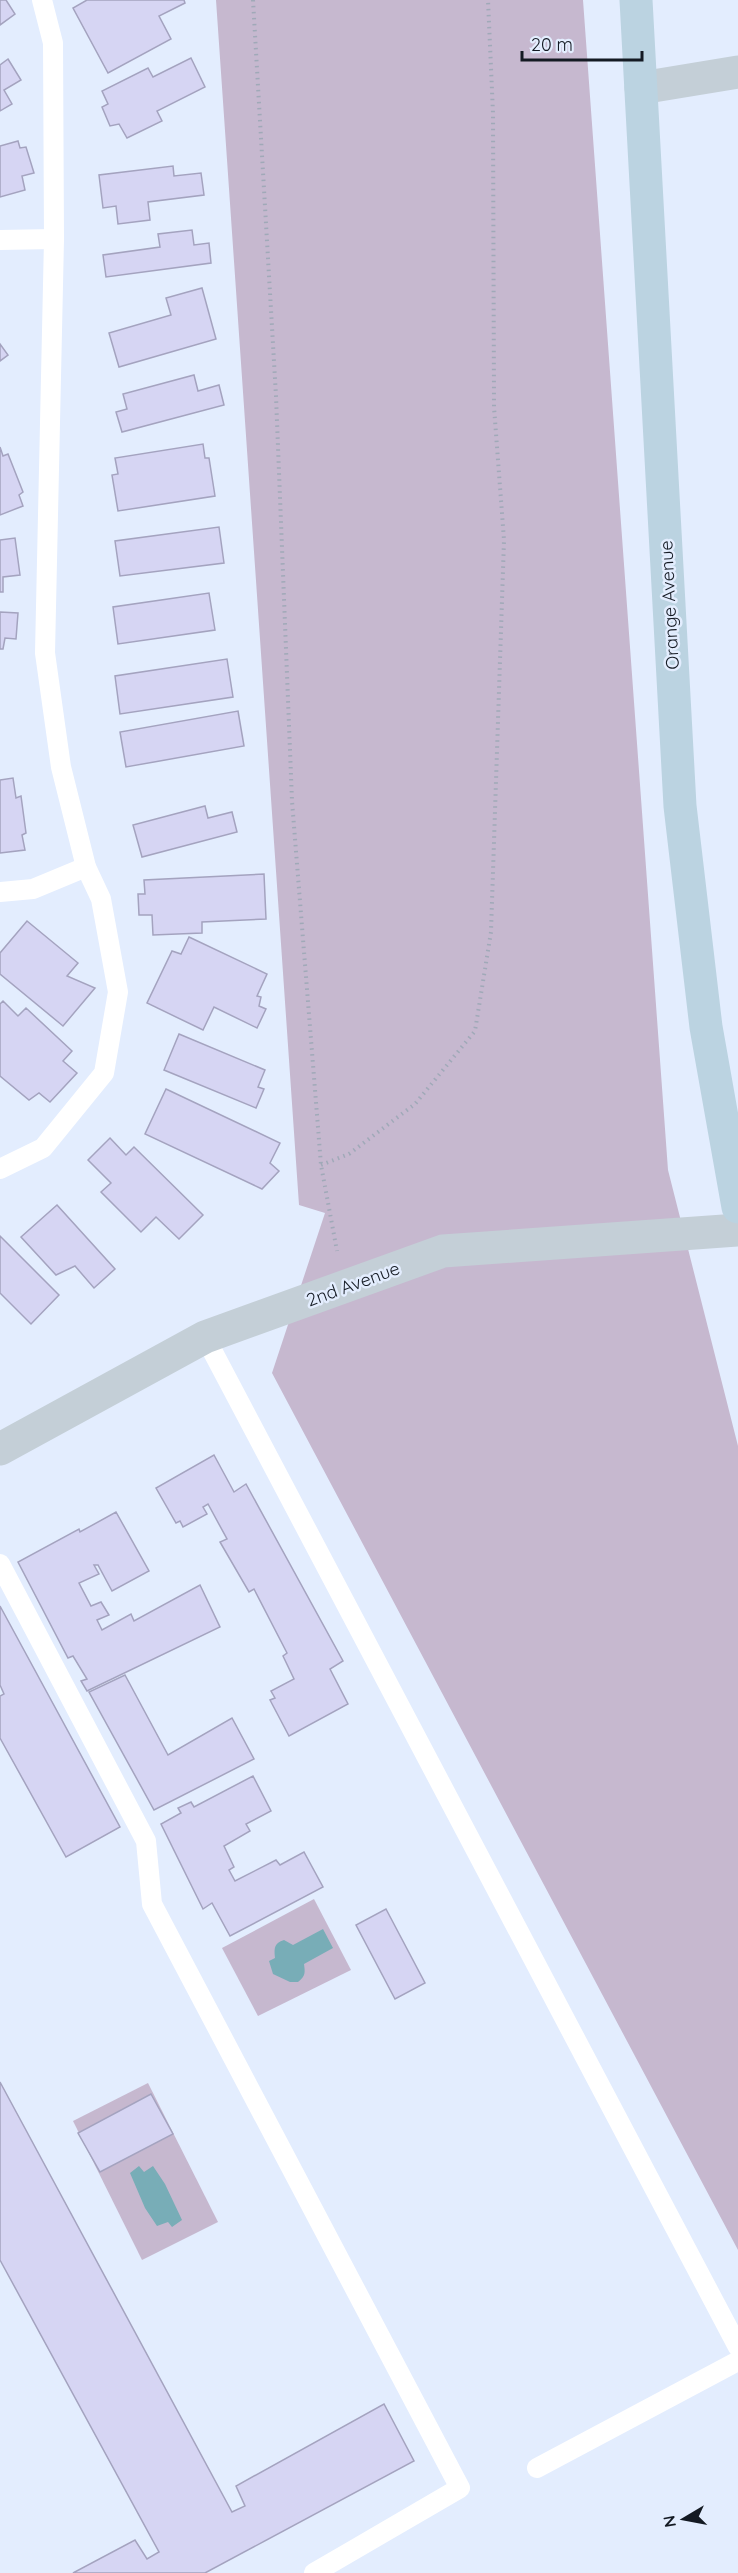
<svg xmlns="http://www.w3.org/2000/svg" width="738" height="2573" font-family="Quicksand,sans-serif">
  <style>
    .green { fill: #c6b8cf }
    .water { fill: #78adb7 }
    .building { fill: #d6d5f3; stroke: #a4a3bf; stroke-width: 1.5 }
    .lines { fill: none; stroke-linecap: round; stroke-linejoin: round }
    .path { stroke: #a0a9b8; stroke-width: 4; stroke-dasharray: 1.5 4.5; stroke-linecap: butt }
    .lane { stroke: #fff; stroke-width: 20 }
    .secondary { stroke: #c4cfd7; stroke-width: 33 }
    .primary { stroke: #bbd3e1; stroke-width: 33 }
    .labels { text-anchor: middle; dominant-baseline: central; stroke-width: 5; stroke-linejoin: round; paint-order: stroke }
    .street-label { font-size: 18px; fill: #141a23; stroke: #e3edfe }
  </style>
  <rect width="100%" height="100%" fill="#e3edfe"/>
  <g class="green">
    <polygon points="216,0 583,0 668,1170 738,1446 738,2250 272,1373 325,1213 299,1205"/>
    <polygon points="314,1899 351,1970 258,2016 222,1948"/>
    <polygon points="148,2083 218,2222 142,2260 73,2121"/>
  </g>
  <g class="water">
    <path d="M323,1929l10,19 -29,16c1,8 2,12 -6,18h-8l-17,-8 -4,-13 6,-3c-1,-10 -1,-15 9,-18l9,5z"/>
    <polygon points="139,2166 144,2172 153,2166 165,2184 182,2220 172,2227 168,2222 157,2226 145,2208 130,2173"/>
  </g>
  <g class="building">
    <polygon points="0,0 6,0 15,14 0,25"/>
    <polygon points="87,0 184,0 185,3 159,16 171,39 108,73 73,8"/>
    <polygon points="191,58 205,87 157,111 162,121 127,138 119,124 110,126 102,107 108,104 102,91 148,68 153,77"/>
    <polygon points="8,59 21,80 4,90 12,104 0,111 0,65"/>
    <polygon points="18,141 20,148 26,147 34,173 22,176 25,190 0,197 0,146"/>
    <polygon points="173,166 174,176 201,173 204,195 148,202 150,220 118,224 116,206 103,208 99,175"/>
    <polygon points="192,230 194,245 209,243 211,263 106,277 103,255 160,247 158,234"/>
    <polygon points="202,288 216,339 119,367 109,333 171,315 166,298"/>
    <polygon points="0,344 8,355 0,361"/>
    <polygon points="194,375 198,391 219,385 224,405 122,432 116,412 127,409 123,394"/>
    <polygon points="203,444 205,458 209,458 215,496 118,511 112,475 118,474 115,458"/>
    <polygon points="0,447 3,456 8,454 23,492 19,495 23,506 0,515"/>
    <polygon points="219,527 224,563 120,576 115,541"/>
    <polygon points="15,538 20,575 3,577 3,592 0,592 0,540"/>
    <polygon points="209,593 215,630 118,644 113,607"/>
    <polygon points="0,612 18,613 16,639 5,638 3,649 0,649"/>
    <polygon points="227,659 233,697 120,714 115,676"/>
    <polygon points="238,711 244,746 126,767 120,732"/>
    <polygon points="13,778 16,798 21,796 26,833 22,835 25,850 0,853 0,780"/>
    <polygon points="205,806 208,818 232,812 237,832 142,857 133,825"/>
    <polygon points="264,874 266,919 202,922 202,933 153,935 152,915 139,915 138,894 145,894 144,880"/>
    <polygon points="27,921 78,963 67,976 95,988 63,1026 0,974 0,953"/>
    <polygon points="189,937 267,974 257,996 261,997 259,1006 266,1009 257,1028 214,1007 203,1030 147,1003 172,951 181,954"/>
    <polygon points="3,1001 18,1016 26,1008 72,1051 63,1061 77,1073 50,1102 39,1093 29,1100 0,1076 0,1004"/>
    <polygon points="179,1034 265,1070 258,1087 264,1089 256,1108 164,1070"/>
    <polygon points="166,1089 280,1143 270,1163 279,1171 262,1189 145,1134"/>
    <polygon points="110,1138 126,1155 134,1147 203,1215 179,1239 156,1217 141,1232 101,1192 111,1183 88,1160"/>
    <polygon points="57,1205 115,1269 94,1288 75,1266 56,1275 21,1237"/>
    <polygon points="0,1236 59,1295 31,1324 0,1293"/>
    <polygon points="214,1455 234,1492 246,1484 343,1661 330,1669 348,1704 289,1736 270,1700 275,1698 271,1691 294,1679 283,1656 287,1653 254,1589 249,1592 220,1542 227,1539 208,1504 203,1507 207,1514 183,1527 180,1521 176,1523 156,1488"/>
    <polygon points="116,1512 149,1571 112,1591 98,1565 94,1565 99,1574 79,1583 91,1606 101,1602 109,1615 97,1620 102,1630 131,1614 134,1621 200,1585 220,1627 87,1691 81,1681 87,1679 73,1656 68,1658 18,1562 79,1529 80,1532"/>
    <polygon points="0,1606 120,1827 66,1857 0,1738 0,1696 4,1694 0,1685"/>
    <polygon points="125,1675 168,1755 232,1718 254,1759 154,1810 89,1692"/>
    <polygon points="253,1776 271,1811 246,1824 250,1831 224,1846 234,1867 229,1870 235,1881 276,1860 280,1865 304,1852 323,1887 230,1936 212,1903 203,1909 161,1824 181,1813 178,1808 191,1802 194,1807"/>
    <polygon points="386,1909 425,1983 395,1999 356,1925"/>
    <polygon points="0,2082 232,2512 245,2506 236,2486 384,2404 414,2461 205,2573 73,2573 135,2540 147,2559 159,2552 0,2260"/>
    <polygon points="151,2094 173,2134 100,2172 78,2133"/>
  </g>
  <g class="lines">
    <g class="path">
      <polyline points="253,0 276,396 292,801 321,1165 337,1251"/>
      <polyline points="321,1165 349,1154 415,1104 475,1031 491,932 504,540 494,407 493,113 488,0"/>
    </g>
    <g class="lane">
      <polyline points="0,240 54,239"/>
      <polyline points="0,892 33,889 86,867"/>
      <polyline points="0,1169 43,1148 104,1073 118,992 101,899 86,867 61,767 45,653 54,239 53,43 42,0"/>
      <polyline points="205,1337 738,2347"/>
      <polyline points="0,1564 146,1841 152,1904 460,2488 314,2573"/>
      <polyline points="537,2468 738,2361"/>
    </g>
    <g class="secondary">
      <polyline points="641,88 738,72"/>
      <polyline points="0,1449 205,1337 443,1251 738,1230"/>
    </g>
    <polyline class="primary" points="636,0 680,806 706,1027 738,1207"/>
  </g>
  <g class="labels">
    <g class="street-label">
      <text transform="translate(669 605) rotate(-93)">Orange Avenue</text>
      <text transform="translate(353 1284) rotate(-20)">2nd Avenue</text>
    </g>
  </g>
  <g transform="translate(684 2519) rotate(260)" stroke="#e3edfe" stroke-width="4.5" paint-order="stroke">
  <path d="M0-4.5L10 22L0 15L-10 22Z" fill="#141a23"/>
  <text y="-9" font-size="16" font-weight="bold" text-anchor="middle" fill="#141a23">N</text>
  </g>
  <path d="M522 51v9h120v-9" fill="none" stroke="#141a23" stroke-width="3"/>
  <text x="531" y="51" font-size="18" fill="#141a23" stroke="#e3edfe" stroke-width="4.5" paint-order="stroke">20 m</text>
</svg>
